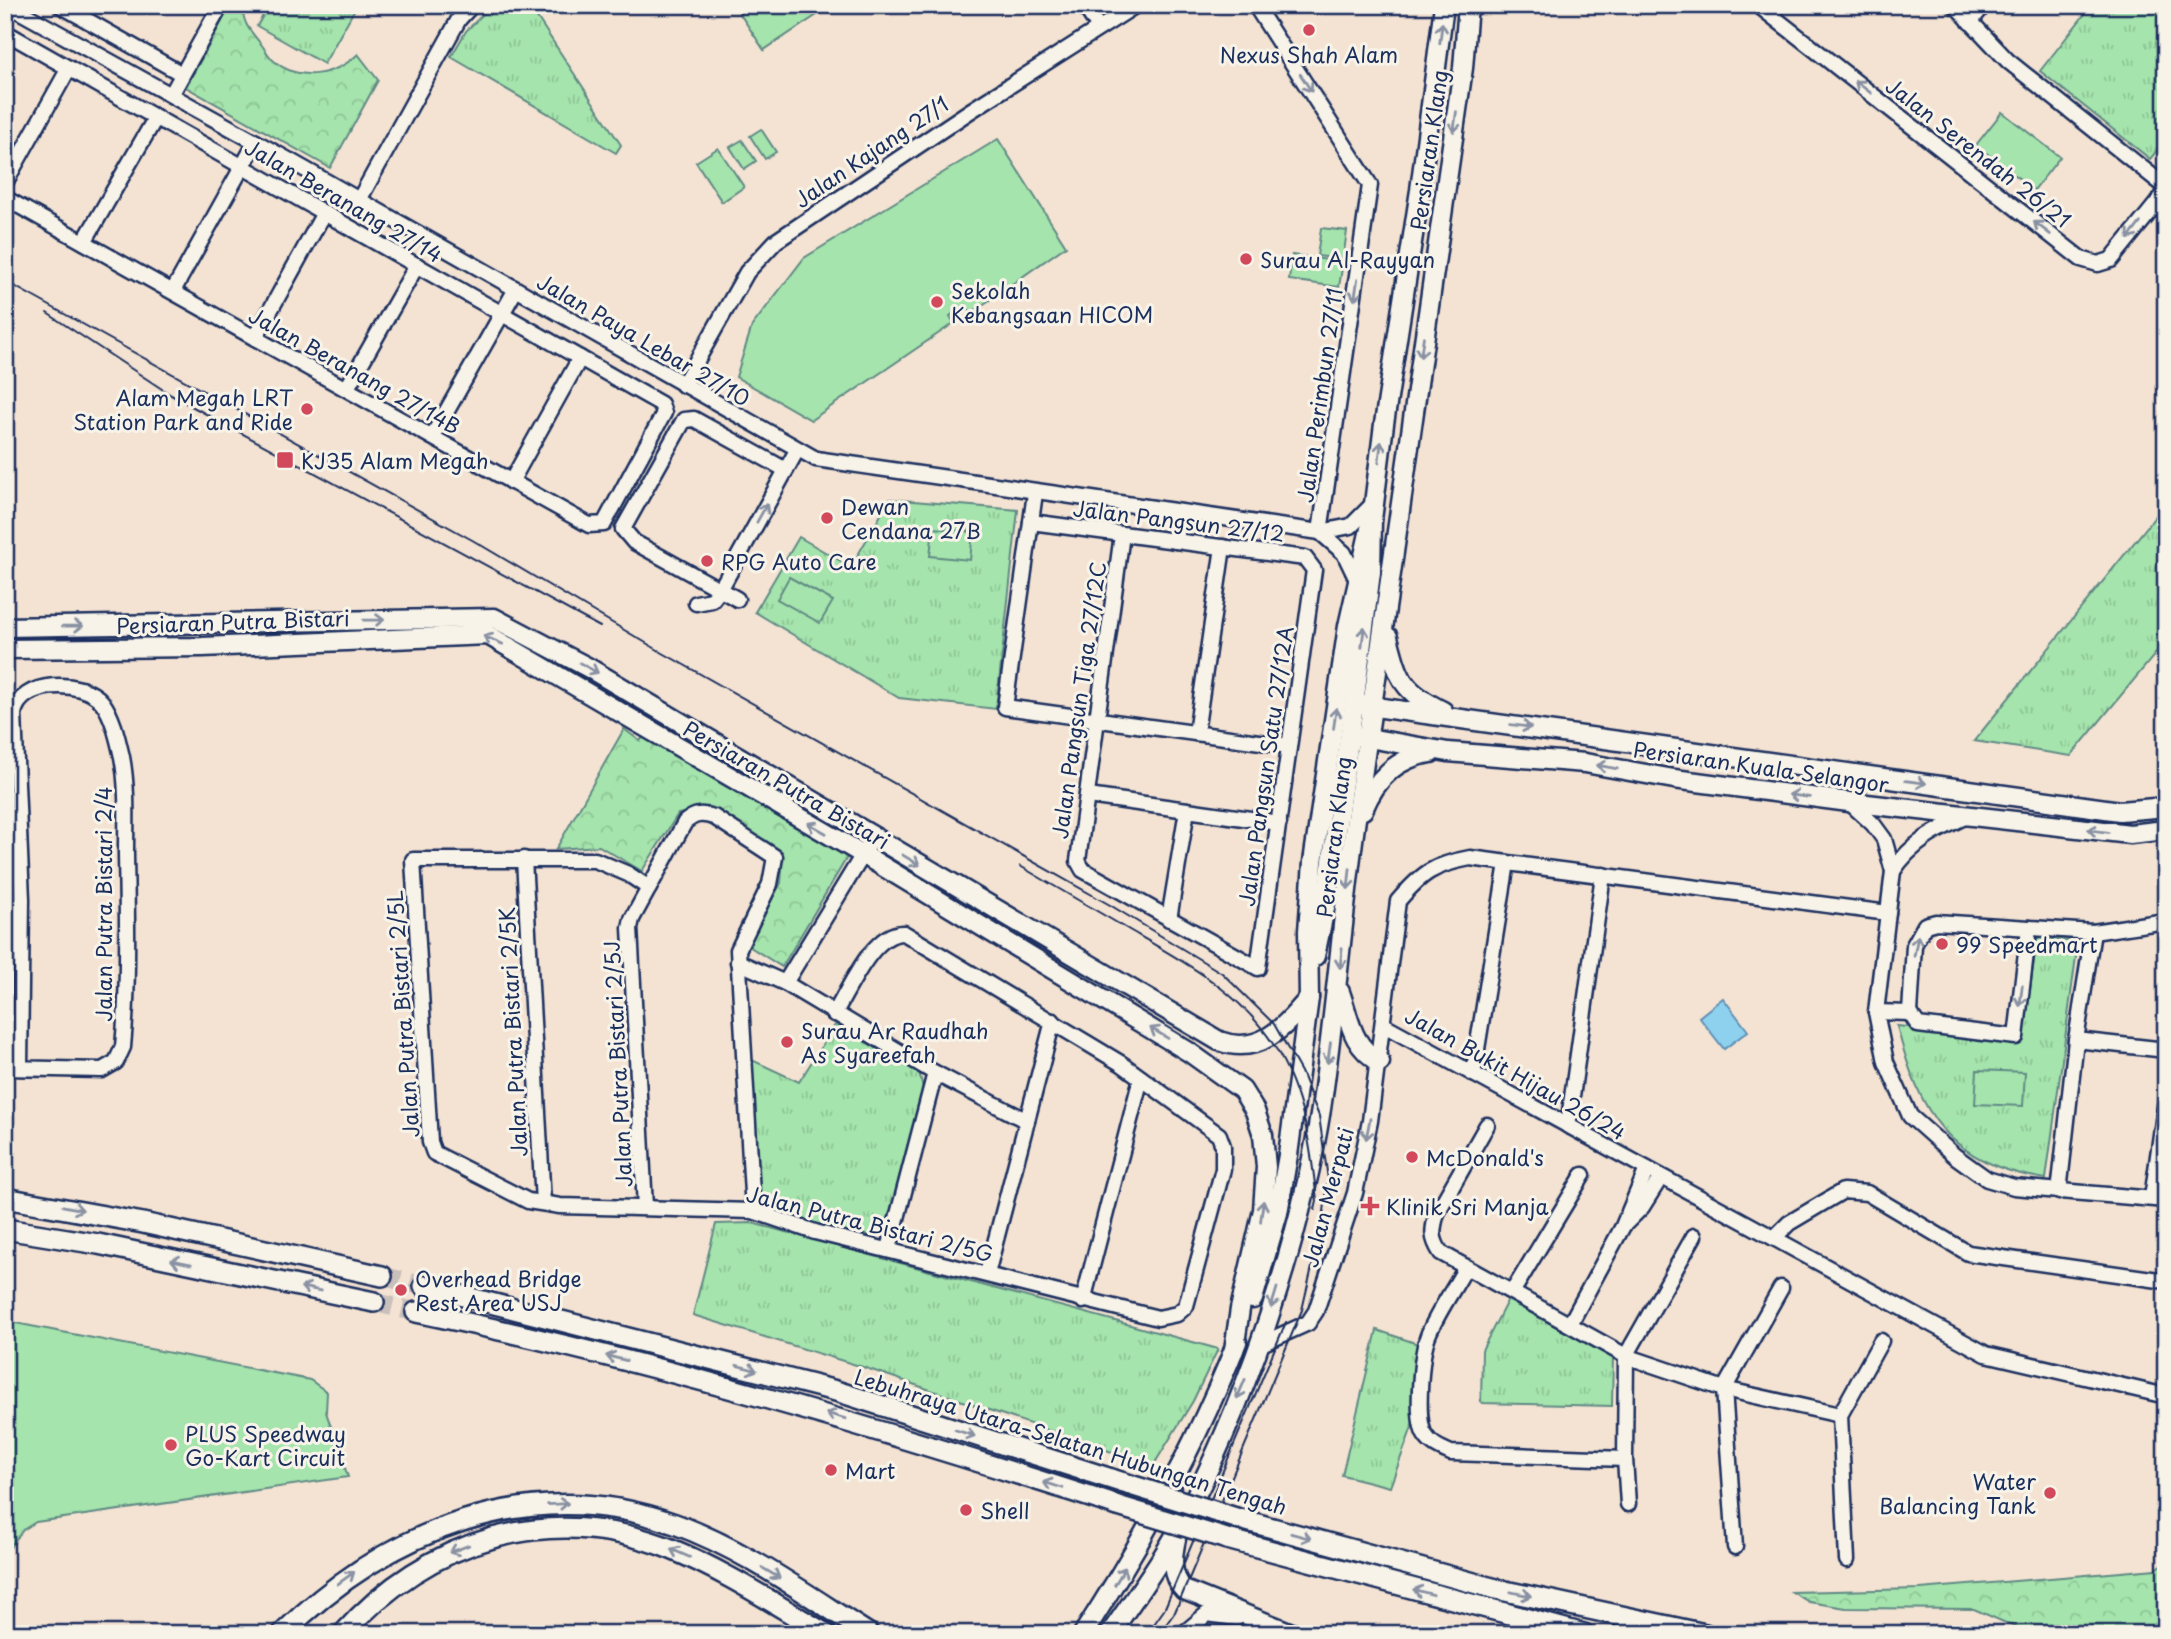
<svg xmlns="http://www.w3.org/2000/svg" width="2171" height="1639" font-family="'Playpen Sans',sans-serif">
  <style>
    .grass { fill: url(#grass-tufts); stroke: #608a85; stroke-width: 2 }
    .forest { fill: url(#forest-crowns); stroke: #608a85; stroke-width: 2 }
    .pitch { fill: #a5e4ac; stroke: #608a85; stroke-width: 2 }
    .water { fill: #8ed1ef; stroke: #6090b5; stroke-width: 2 }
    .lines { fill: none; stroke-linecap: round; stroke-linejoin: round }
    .highway-tunnel { stroke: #c9bfbb; stroke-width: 19; stroke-dasharray: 19 10; stroke-linecap: butt }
    .minor-casing { stroke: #1b2f5e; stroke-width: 19 }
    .major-casing { stroke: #1b2f5e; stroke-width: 23 }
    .highway-casing { stroke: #1b2f5e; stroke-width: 24 }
    .minor { stroke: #f7f3e8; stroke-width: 14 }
    .major { stroke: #f7f3e8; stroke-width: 18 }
    .highway { stroke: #f7f3e8; stroke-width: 19 }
    .tram { stroke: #1b2f5e; stroke-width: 2 }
    .highway-bridge-casing { stroke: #1b2f5e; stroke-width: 24; stroke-linecap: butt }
    .highway-bridge { stroke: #f7f3e8; stroke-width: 19 }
    .oneway { stroke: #8991a3 }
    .poi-dot { fill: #d1495b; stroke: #f7f3e8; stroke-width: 2.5 }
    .labels { text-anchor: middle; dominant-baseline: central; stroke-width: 6; stroke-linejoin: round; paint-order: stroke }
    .poi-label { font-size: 21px; fill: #1b2f5e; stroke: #f7f3e8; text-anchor: start }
    .street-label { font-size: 21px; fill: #1b2f5e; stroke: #f7f3e8 }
  </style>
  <defs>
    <pattern id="grass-tufts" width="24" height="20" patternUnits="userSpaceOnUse" patternTransform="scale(1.75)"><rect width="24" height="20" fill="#a5e4ac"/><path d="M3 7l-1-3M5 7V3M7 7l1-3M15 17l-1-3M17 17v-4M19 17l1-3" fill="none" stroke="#8dc496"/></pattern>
    <pattern id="forest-crowns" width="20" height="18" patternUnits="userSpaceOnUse" patternTransform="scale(1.75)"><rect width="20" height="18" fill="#a5e4ac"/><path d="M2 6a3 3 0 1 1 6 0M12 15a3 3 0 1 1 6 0" fill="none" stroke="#8dc496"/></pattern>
  </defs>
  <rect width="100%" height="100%" fill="#f4e3d2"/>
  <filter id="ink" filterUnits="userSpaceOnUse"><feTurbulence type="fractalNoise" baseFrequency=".0143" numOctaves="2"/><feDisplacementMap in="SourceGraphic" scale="14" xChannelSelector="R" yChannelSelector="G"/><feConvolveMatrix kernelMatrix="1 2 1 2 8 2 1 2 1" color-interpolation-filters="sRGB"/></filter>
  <g filter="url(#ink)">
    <g class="grass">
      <polygon points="269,5 357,5 324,64 257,26"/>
      <polygon points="492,5 529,5 621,145 616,153 451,57 466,31"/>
      <polygon points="2092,5 2166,5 2166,140 2150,159 2040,71"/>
      <polygon points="890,499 1018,510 996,709 899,698 755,612 799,537 851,567"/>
      <polygon points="2166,503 2166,641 2071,756 1974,741"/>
      <polygon points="5,805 8,805 13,889 5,889"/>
      <path d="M2037,938l41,4 -32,237c-96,-14 -127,-65 -149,-153l126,13z"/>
      <polygon points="835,1025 919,1072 923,1088 888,1226 874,1236 818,1226 759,1207 750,1059 799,1082"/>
      <polygon points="752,1223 1171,1336 1218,1349 1193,1401 1153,1466 866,1368 693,1315 716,1224"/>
      <polygon points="1508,1299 1613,1355 1612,1406 1481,1403 1482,1350"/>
      <polygon points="1377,1330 1421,1345 1412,1427 1390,1487 1342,1475"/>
    </g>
    <g class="forest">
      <path d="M231,5l11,2c2,19 8,23 19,37 4,5 8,13 13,17 26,22 62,14 84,-7l20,26 -48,88 -144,-81z"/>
      <polygon points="624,729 640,741 646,734 849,854 782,967 747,945 781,883 783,856 711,809 678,814 642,871 599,846 556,849"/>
      <polygon points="2166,1562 2166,1634 2031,1634 1974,1609 1846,1608 1809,1602 1792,1592 1920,1589 2156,1569"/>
    </g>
    <g class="pitch">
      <polygon points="734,5 832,5 764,50"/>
      <polygon points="2002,112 2060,157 2034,190 1976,145"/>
      <polygon points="761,129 776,152 765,159 750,136"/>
      <polygon points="998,139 1066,246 971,313 966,305 950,316 954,323 811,420 736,377 752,326 804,258"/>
      <polygon points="742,140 756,161 744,169 730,147"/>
      <polygon points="718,148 744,187 722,202 696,162"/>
      <polygon points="1321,228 1347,231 1343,259 1317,256"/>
      <polygon points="1292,255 1343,262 1339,287 1289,280"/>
      <polygon points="933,528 973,532 970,560 930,556"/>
      <polygon points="789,577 833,601 820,623 777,599"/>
      <polygon points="1977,1070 2025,1072 2023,1106 1975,1104"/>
      <polygon points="5,1321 310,1380 327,1392 326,1412 348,1477 36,1522 23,1530 5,1554"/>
    </g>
    <polygon class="water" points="1723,998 1748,1031 1724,1049 1699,1017"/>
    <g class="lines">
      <g class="highway-tunnel">
        <polyline points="382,1276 424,1286"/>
        <polyline points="374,1302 416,1312"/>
      </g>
      <g class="minor-casing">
        <g id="minor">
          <polyline points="8,5 292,162 816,459 1320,532 1351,526 1374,503"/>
          <polyline points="60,5 182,74"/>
          <polyline points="1084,5 1099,28"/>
          <polyline points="1255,5 1370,185 1320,532"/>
          <polyline points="1758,5 2081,259 2098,264 2111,260 2166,192"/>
          <polyline points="1955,5 2008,61 2166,187"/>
          <polyline points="1970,22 1984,5"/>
          <polyline points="5,32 661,404 664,413 604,524 589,525 5,198"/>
          <polyline points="171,95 221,5"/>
          <polyline points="5,183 69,68"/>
          <polyline points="359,200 459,19 472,5"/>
          <polyline points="84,242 156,117"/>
          <polyline points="173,291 256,142"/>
          <polyline points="255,338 324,213"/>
          <polyline points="683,385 747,272 776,241 970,111 1136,5"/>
          <polyline points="347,388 417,265"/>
          <polyline points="432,437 516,289"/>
          <polyline points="511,482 580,358"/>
          <polyline points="1035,493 1005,707 1289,746"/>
          <path d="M1031,522c91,12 182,24 274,36l9,12 -56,398 -175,-98 -5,-9 44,-327"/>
          <polyline points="1320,532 1344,553 1357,580"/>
          <polyline points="1176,541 1180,513"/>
          <polyline points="737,599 634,542 623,529 684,420 694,419 786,470"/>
          <polyline points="696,603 712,600 720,590 797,450"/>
          <polyline points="1196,733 1223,547"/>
          <polyline points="1088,796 1279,823"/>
          <polyline points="1849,802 1873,824 1884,839 1893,871 1876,1012 1886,1062 1910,1116 1955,1156 1987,1179 2014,1187 2166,1200"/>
          <polyline points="524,859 543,1203"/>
          <path d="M1893,871c19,-29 44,-41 74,-55"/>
          <path d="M649,888l-21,-14 -33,-14h-182l17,282 4,11 94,48 32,5 193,5 62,21 343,86 19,-4 9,-8 37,-137v-23l-4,-11 -97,-71 -218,-131c-31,-2 -55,57 -70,81"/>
          <polyline points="1169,919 1187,810"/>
          <polyline points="738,962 785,983 935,1073 1027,1121"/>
          <polyline points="785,983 873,838"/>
          <polyline points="1876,1012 1910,1013"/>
          <polyline points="1910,1013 1914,945 1925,925 1936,922 2093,932 2166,921"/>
          <polyline points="1910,1013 1918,1025 2016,1037 2029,928"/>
          <polyline points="1384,1025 1986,1354 2166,1396"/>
          <polyline points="2076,1040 2166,1050"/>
          <path d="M5,1068l97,2 14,-8 7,-15c6,-64 4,-130 3,-193 0,-32 2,-66 -4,-97 -4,-17 -9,-41 -20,-55 -20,-24 -83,-22 -88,12l8,185 -2,169"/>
          <polyline points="1473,1074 1507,863"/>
          <path d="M1487,1125l-50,88c-5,17 -6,25 4,40l185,103 98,33 116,26"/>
          <polyline points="1568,1126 1603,875"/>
          <polyline points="2059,1192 2076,1040 2093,932"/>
          <polyline points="2152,1198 2166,1099"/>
          <path d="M645,1207l-15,-279 2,-9 53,-97c10,-8 16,-9 29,-5l61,40 -5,27 -32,66 15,261"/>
          <polyline points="1626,1223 1642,1207 1661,1177"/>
          <polyline points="1774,1238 1789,1223 1843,1191 1867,1193 1968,1253 2166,1281"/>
          <polyline points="889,1249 935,1073"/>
          <path d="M1466,1267c-12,22 -27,43 -37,66 -8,18 -14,86 -4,102 6,10 17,14 26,18l174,6"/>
          <polyline points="987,1274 1053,1021"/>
          <polyline points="1513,1291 1583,1175"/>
          <polyline points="1083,1301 1141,1078"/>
          <polyline points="1570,1324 1623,1226 1647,1169"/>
          <path d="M1259,1345l49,-22 8,-12 39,-118 15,-72 28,-220c24,-28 35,-36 72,-43l418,55"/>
          <polyline points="1628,1504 1625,1459 1626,1356 1694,1236"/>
          <polyline points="1735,1547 1724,1389 1781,1288"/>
          <polyline points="1847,1560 1840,1415 1881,1341"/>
          <polyline points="1183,1634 1207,1614 1237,1618"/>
        </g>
      </g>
      <g class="major-casing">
        <g id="major">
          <path d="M5,627l489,-9 95,50 630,373c41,15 65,-14 90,-43"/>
          <path d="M1388,637c11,43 14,54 55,74"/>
          <polyline points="5,649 202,647 488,635 864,855 1189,1052 1242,1090 1255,1111 1263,1135 1266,1167 1263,1210 1240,1309 1234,1350"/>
          <polyline points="1361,705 2120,811 2166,807"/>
          <polyline points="1357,736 1448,752 1585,763 1674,779 1849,802 2130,834 2166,830"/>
          <path d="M1363,810c12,-30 34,-53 68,-57"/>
          <polyline points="1315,956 1326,903 1354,704 1371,572 1372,520 1384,424 1420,190 1444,5"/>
          <path d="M1340,992c10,28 11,54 40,70"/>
          <polyline points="1253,1299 1278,1213 1288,1155 1309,998 1308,931 1313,862 1348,626 1372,520"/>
          <path d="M1176,1539c-4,18 -6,37 8,51l110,44"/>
          <path d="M1083,1634c60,-93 113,-189 154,-292"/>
          <path d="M1110,1634c23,-34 48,-67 67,-102 67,-124 122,-284 144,-423 14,-94 21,-189 34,-283 37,-252 70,-505 108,-758l5,-63"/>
        </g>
      </g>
      <g class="highway-casing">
        <g id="highway">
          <polyline points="5,1198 143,1223 382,1276"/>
          <polyline points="5,1229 98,1244 374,1302"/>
          <polyline points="424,1286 836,1391 1124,1483"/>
          <path d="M416,1312c239,49 470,119 702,194"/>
          <polyline points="1236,1518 1496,1589 1705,1634"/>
          <polyline points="1227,1539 1584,1634"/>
          <path d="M282,1634c105,-104 249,-162 393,-110 69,25 132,71 194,110"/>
          <path d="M343,1634c83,-95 208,-133 328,-85 54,22 105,56 155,85"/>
        </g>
      </g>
      <use href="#minor" class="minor"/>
      <use href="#major" class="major"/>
      <use href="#highway" class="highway"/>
      <g class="tram">
        <polyline points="5,281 474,541 663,653 1110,905 1222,973 1274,1024 1301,1072 1319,1116 1328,1179 1323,1220 1302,1310 1175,1612 1159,1634"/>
        <polyline points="47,313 171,395 600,627"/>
        <path d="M1020,866c37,22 74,43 111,65 54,31 110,61 144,116 29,47 36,101 42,154l-2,9"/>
        <polyline points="1147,1634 1164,1610 1286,1322"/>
      </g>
      <g class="highway-bridge-casing">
        <g id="highway-bridge">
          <polyline points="1124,1483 1236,1518"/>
          <polyline points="1118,1506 1227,1539"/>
        </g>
      </g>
      <use href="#highway-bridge" class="highway-bridge"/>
    </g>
    <defs><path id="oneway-shaft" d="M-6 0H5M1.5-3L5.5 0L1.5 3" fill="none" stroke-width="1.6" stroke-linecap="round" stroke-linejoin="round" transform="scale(1.75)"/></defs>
    <g class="oneway">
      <use href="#oneway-shaft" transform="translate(1441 33) rotate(-83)"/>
      <use href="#oneway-shaft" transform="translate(1306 83) rotate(57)"/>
      <use href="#oneway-shaft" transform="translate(1863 87) rotate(-142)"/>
      <use href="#oneway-shaft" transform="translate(1455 122) rotate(98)"/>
      <use href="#oneway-shaft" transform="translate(2042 228) rotate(-142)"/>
      <use href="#oneway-shaft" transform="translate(2134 231) rotate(128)"/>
      <use href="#oneway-shaft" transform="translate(1356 290) rotate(99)"/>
      <use href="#oneway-shaft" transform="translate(1422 347) rotate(98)"/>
      <use href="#oneway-shaft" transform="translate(1380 452) rotate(-83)"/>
      <use href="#oneway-shaft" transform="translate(762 513) rotate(-61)"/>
      <use href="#oneway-shaft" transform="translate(374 620) rotate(-1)"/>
      <use href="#oneway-shaft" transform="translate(73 626) rotate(-1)"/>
      <use href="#oneway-shaft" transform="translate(1363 637) rotate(-83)"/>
      <use href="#oneway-shaft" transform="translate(493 640) rotate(-157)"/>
      <use href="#oneway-shaft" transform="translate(589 668) rotate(29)"/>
      <use href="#oneway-shaft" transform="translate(1335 718) rotate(-82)"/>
      <use href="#oneway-shaft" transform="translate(1521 726) rotate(8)"/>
      <use href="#oneway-shaft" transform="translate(1607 767) rotate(-170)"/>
      <use href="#oneway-shaft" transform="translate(1916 782) rotate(8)"/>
      <use href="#oneway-shaft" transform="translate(1799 796) rotate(-172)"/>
      <use href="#oneway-shaft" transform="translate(817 828) rotate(-150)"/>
      <use href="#oneway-shaft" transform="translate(2098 831) rotate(-173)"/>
      <use href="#oneway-shaft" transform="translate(911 860) rotate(31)"/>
      <use href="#oneway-shaft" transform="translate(1349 879) rotate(96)"/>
      <use href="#oneway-shaft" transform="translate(1916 946) rotate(-79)"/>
      <use href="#oneway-shaft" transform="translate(1341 958) rotate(96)"/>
      <use href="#oneway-shaft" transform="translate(2021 996) rotate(97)"/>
      <use href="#oneway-shaft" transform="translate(1159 1033) rotate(-149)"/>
      <use href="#oneway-shaft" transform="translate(1329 1053) rotate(98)"/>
      <use href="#oneway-shaft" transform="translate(1368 1129) rotate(101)"/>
      <use href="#oneway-shaft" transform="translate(73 1208) rotate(11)"/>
      <use href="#oneway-shaft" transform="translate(1262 1211) rotate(-82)"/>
      <use href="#oneway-shaft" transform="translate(181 1262) rotate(-168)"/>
      <use href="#oneway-shaft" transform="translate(311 1289) rotate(-168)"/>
      <use href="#oneway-shaft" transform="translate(1274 1298) rotate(107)"/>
      <use href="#oneway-shaft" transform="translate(616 1358) rotate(-166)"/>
      <use href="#oneway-shaft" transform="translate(747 1368) rotate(15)"/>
      <use href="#oneway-shaft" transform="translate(1241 1389) rotate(113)"/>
      <use href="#oneway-shaft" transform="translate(836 1416) rotate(-164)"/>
      <use href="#oneway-shaft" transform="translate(965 1433) rotate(18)"/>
      <use href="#oneway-shaft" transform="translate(1053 1485) rotate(-162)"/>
      <use href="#oneway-shaft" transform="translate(558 1504) rotate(-3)"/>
      <use href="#oneway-shaft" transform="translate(1301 1536) rotate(15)"/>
      <use href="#oneway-shaft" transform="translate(459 1549) rotate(159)"/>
      <use href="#oneway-shaft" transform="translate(680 1553) rotate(-156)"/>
      <use href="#oneway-shaft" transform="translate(771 1573) rotate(31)"/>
      <use href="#oneway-shaft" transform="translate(1120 1576) rotate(-59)"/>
      <use href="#oneway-shaft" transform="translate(346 1578) rotate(-36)"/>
      <use href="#oneway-shaft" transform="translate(1423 1592) rotate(-165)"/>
      <use href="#oneway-shaft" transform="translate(1521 1594) rotate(12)"/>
    </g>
  </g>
  <g class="poi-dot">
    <circle cx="1309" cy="30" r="7"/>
    <circle cx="1246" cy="259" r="7"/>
    <circle cx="937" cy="302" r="7"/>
    <circle cx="307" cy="409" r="7"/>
    <rect x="276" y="451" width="18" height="18" rx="3.5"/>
    <circle cx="827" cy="518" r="7"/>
    <circle cx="707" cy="561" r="7"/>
    <circle cx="1942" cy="944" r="7"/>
    <circle cx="787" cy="1042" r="7"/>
    <circle cx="1412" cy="1157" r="7"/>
    <path d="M1366.5 1195.5h7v7h7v7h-7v7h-7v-7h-7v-7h7z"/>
    <circle cx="401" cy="1290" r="7"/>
    <circle cx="171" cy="1445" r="7"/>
    <circle cx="831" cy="1470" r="7"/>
    <circle cx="2050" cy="1493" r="7"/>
    <circle cx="966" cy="1510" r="7"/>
  </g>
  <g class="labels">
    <g class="poi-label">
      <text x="1309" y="54" text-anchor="middle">Nexus Shah Alam</text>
      <text x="1260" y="259">Surau Al-Rayyan</text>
      <text x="951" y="290">Sekolah<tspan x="951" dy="24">Kebangsaan HICOM</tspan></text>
      <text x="293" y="397" text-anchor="end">Alam Megah LRT<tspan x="293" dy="24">Station Park and Ride</tspan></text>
      <text x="301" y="460">KJ35 Alam Megah</text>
      <text x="841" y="506">Dewan<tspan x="841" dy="24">Cendana 27B</tspan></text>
      <text x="721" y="561">RPG Auto Care</text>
      <text x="1956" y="944">99 Speedmart</text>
      <text x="801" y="1030">Surau Ar Raudhah<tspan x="801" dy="24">As Syareefah</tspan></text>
      <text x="1426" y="1157">McDonald's</text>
      <text x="1386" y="1206">Klinik Sri Manja</text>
      <text x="415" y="1278">Overhead Bridge<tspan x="415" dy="24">Rest Area USJ</tspan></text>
      <text x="185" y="1433">PLUS Speedway<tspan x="185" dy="24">Go-Kart Circuit</tspan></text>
      <text x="845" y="1470">Mart</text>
      <text x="2036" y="1481" text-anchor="end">Water<tspan x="2036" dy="24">Balancing Tank</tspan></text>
      <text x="980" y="1510">Shell</text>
    </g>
    <g class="street-label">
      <text transform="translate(1428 150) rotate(-82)">Persiaran Klang</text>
      <text transform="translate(871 151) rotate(-34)">Jalan Kajang 27/1</text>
      <text transform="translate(1979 152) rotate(38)">Jalan Serendah 26/21</text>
      <text transform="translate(344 200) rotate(30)">Jalan Beranang 27/14</text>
      <text transform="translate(644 339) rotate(30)">Jalan Paya Lebar 27/10</text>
      <text transform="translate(355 370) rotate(29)">Jalan Beranang 27/14B</text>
      <text transform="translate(1319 395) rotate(-82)">Jalan Perimbun 27/11</text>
      <text transform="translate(1179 520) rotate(7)">Jalan Pangsun 27/12</text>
      <text transform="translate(233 621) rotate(-2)">Persiaran Putra Bistari</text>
      <text transform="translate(1078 700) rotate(-82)">Jalan Pangsun Tiga 27/12C</text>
      <text transform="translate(1265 766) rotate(-82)">Jalan Pangsun Satu 27/12A</text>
      <text transform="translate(1761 766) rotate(8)">Persiaran Kuala Selangor</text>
      <text transform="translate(787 784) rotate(30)">Persiaran Putra Bistari</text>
      <text transform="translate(1333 837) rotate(-83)">Persiaran Klang</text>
      <text transform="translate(103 904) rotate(-90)">Jalan Putra Bistari 2/4</text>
      <text transform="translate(402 1014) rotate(-94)">Jalan Putra Bistari 2/5L</text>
      <text transform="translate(512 1032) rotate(-93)">Jalan Putra Bistari 2/5K</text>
      <text transform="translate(617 1064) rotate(-93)">Jalan Putra Bistari 2/5J</text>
      <text transform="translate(1516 1073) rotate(29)">Jalan Bukit Hijau 26/24</text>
      <text transform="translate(1327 1197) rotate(-75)">Jalan Merpati</text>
      <text transform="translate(870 1223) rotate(14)">Jalan Putra Bistari 2/5G</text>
      <text transform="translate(1071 1441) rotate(17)">Lebuhraya Utara–Selatan Hubungan Tengah</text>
    </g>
  </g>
  <rect width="2171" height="1639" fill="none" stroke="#f7f3e8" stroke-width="28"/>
  <rect x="14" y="14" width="2143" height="1611" fill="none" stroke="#1b2f5e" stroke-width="2.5" filter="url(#ink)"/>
</svg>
